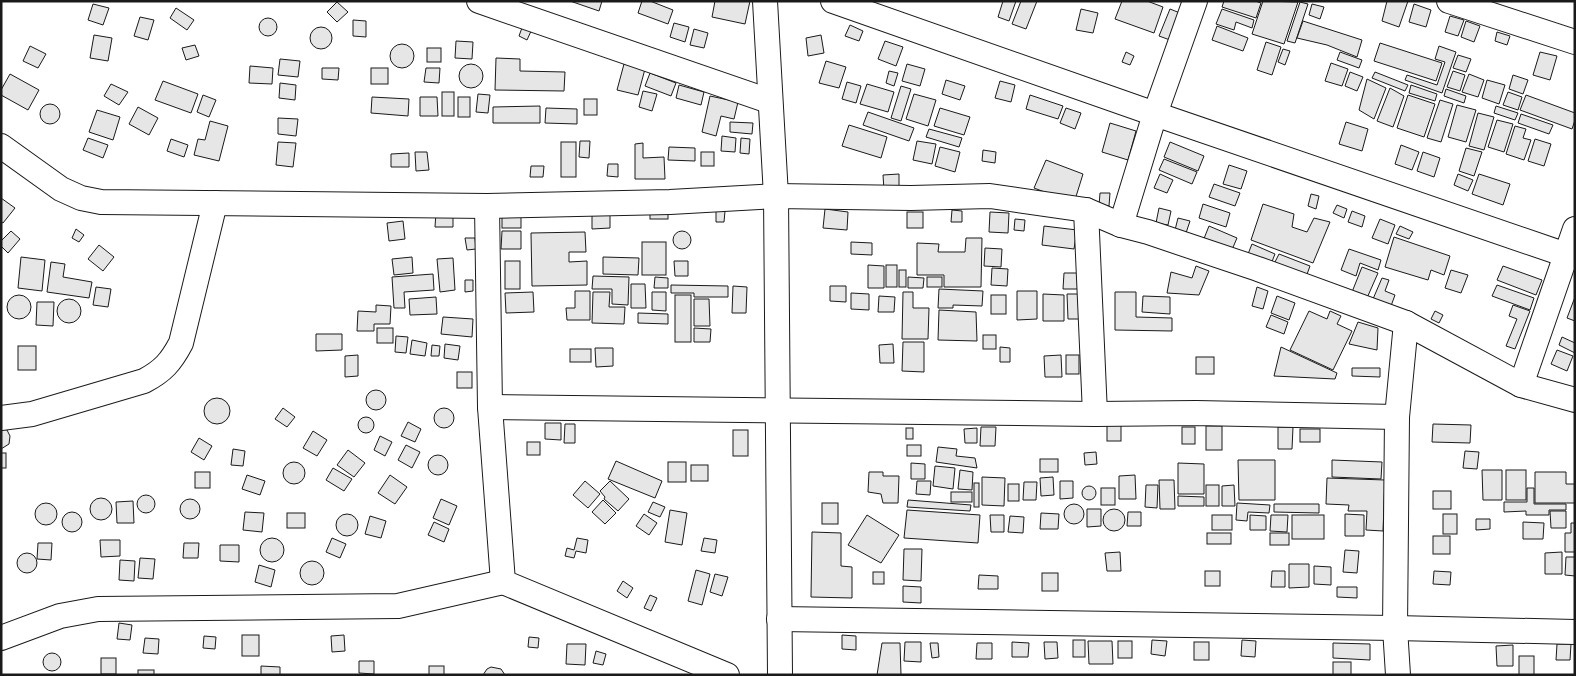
<svg xmlns="http://www.w3.org/2000/svg" width="1576" height="676" font-family="Barlow,sans-serif">
  <style>
    .building { fill: #e6e6e6; stroke: #1a1a1a }
    .lines { fill: none; stroke-linecap: round; stroke-linejoin: round }
    .minor-casing { stroke: #1a1a1a; stroke-width: 26 }
    .minor { stroke: #fff; stroke-width: 24 }
  </style>
  <rect width="100%" height="100%" fill="#fff"/>
  <g class="building">
    <polygon points="570,1 602,1 599,11"/>
    <polygon points="642,1 650,1 673,10 668,24 638,13"/>
    <polygon points="715,1 750,1 745,24 712,17"/>
    <polygon points="1003,1 1016,1 1009,21 998,17"/>
    <polygon points="1021,1 1037,1 1026,29 1012,24"/>
    <polygon points="1122,1 1147,1 1163,7 1154,33 1115,19"/>
    <polygon points="1224,1 1255,1 1261,3 1256,18 1222,7"/>
    <polygon points="1263,1 1298,2 1284,44 1252,34"/>
    <polygon points="1387,1 1408,1 1399,27 1382,21"/>
    <polygon points="337,2 348,12 337,22 327,12"/>
    <polygon points="1300,2 1308,4 1295,43 1287,41"/>
    <polygon points="93,4 109,8 103,25 88,20"/>
    <polygon points="1312,4 1324,7 1320,19 1309,15"/>
    <polygon points="1414,4 1431,10 1426,27 1409,22"/>
    <polygon points="176,8 194,20 187,30 170,18"/>
    <polygon points="1081,9 1098,13 1093,33 1076,30"/>
    <polygon points="1170,9 1180,13 1170,40 1159,36"/>
    <polygon points="1222,9 1254,20 1252,28 1236,22 1234,30 1216,24"/>
    <polygon points="1450,16 1464,20 1458,36 1445,32"/>
    <polygon points="140,17 154,20 148,40 134,36"/>
    <circle cx="268" cy="27" r="9"/>
    <polygon points="353,20 366,21 366,37 353,36"/>
    <polygon points="1303,21 1362,40 1357,57 1327,45 1297,38"/>
    <polygon points="1466,21 1480,26 1474,42 1461,37"/>
    <polygon points="674,23 689,27 685,42 670,37"/>
    <polygon points="523,25 532,29 527,40 519,36"/>
    <polygon points="850,25 863,31 859,41 845,36"/>
    <polygon points="1217,26 1248,38 1243,51 1212,40"/>
    <circle cx="321" cy="38" r="11"/>
    <polygon points="694,29 708,33 704,48 690,45"/>
    <polygon points="1497,32 1510,36 1507,45 1495,41"/>
    <polygon points="94,35 112,38 108,61 90,58"/>
    <polygon points="821,35 824,53 808,56 806,38"/>
    <polygon points="456,41 473,42 472,59 455,58"/>
    <polygon points="885,41 903,47 896,66 878,59"/>
    <polygon points="1266,42 1281,47 1272,75 1257,70"/>
    <polygon points="1380,43 1442,63 1436,81 1374,61"/>
    <circle cx="402" cy="56" r="12"/>
    <polygon points="195,45 199,56 186,60 182,48"/>
    <polygon points="30,46 46,54 38,68 23,61"/>
    <polygon points="1439,46 1456,52 1442,93 1405,80 1407,75 1437,85 1445,62 1435,59"/>
    <rect x="427" y="48" width="14" height="14"/>
    <polygon points="1283,49 1290,51 1285,65 1278,62"/>
    <polygon points="1126,52 1134,56 1130,65 1122,62"/>
    <polygon points="1340,52 1362,60 1359,68 1337,60"/>
    <polygon points="1540,52 1557,56 1550,80 1533,75"/>
    <polygon points="1458,55 1471,59 1466,72 1453,68"/>
    <polygon points="496,58 520,59 520,71 565,72 564,91 495,90"/>
    <polygon points="280,59 300,61 298,77 278,75"/>
    <polygon points="826,61 846,67 839,88 819,83"/>
    <polygon points="1331,63 1348,69 1342,86 1325,81"/>
    <polygon points="624,64 645,69 638,95 617,90"/>
    <polygon points="907,64 925,69 920,86 902,81"/>
    <circle cx="471" cy="76" r="12"/>
    <polygon points="250,66 273,68 272,84 249,83"/>
    <polygon points="322,68 339,68 338,80 322,79"/>
    <rect x="371" y="68" width="17" height="16"/>
    <polygon points="426,68 440,68 439,83 424,82"/>
    <polygon points="889,71 898,73 894,86 886,83"/>
    <polygon points="1453,71 1465,75 1460,91 1447,87"/>
    <polygon points="1350,72 1363,77 1357,91 1345,86"/>
    <polygon points="1375,72 1408,85 1405,91 1372,78"/>
    <polygon points="650,73 676,83 671,96 645,86"/>
    <polygon points="10,74 39,90 28,110 1,95 1,90"/>
    <polygon points="1469,74 1484,80 1478,97 1462,92"/>
    <polygon points="1513,75 1528,80 1523,94 1509,89"/>
    <polygon points="1367,79 1386,88 1374,119 1359,110"/>
    <polygon points="946,80 965,86 960,100 942,94"/>
    <polygon points="1487,80 1505,85 1499,104 1482,98"/>
    <polygon points="163,81 198,94 191,113 155,100"/>
    <polygon points="1000,81 1015,85 1011,102 995,98"/>
    <polygon points="847,82 861,86 856,103 842,99"/>
    <polygon points="280,83 296,85 295,100 279,98"/>
    <polygon points="111,84 128,92 119,105 104,96"/>
    <polygon points="867,84 894,92 888,112 860,104"/>
    <polygon points="679,85 704,92 701,105 676,98"/>
    <polygon points="1411,85 1437,94 1435,101 1409,93"/>
    <polygon points="901,86 911,89 901,121 891,118"/>
    <polygon points="1390,88 1404,96 1393,127 1377,121"/>
    <polygon points="1446,89 1466,96 1464,103 1444,96"/>
    <polygon points="643,91 657,94 652,111 639,107"/>
    <rect x="442" y="92" width="12" height="24"/>
    <polygon points="1508,92 1522,97 1518,110 1503,105"/>
    <polygon points="478,94 490,95 488,113 476,112"/>
    <polygon points="914,94 936,100 928,126 906,119"/>
    <polygon points="203,95 216,100 209,117 197,112"/>
    <polygon points="1030,95 1063,106 1058,119 1026,109"/>
    <polygon points="1408,95 1435,104 1424,137 1397,128"/>
    <polygon points="1526,95 1575,113 1575,120 1572,129 1520,110"/>
    <polygon points="710,96 738,102 734,119 721,116 716,136 702,132"/>
    <polygon points="372,97 409,99 408,116 371,113"/>
    <polygon points="420,97 437,97 438,116 420,116"/>
    <rect x="458" y="97" width="12" height="20"/>
    <rect x="584" y="99" width="13" height="16"/>
    <polygon points="1440,100 1453,104 1441,142 1427,138"/>
    <circle cx="50" cy="114" r="10"/>
    <polygon points="1457,105 1476,110 1466,142 1448,137"/>
    <polygon points="540,106 540,123 493,123 493,107"/>
    <polygon points="1496,106 1518,113 1515,120 1494,113"/>
    <polygon points="138,107 158,118 149,135 129,124"/>
    <polygon points="546,108 577,109 577,124 545,123"/>
    <polygon points="940,108 970,117 964,135 934,126"/>
    <polygon points="1066,108 1081,113 1075,129 1060,123"/>
    <polygon points="97,110 120,117 113,140 89,132"/>
    <polygon points="868,112 914,128 909,141 863,125"/>
    <polygon points="1478,113 1494,117 1484,150 1469,146"/>
    <polygon points="1521,114 1553,125 1549,134 1518,123"/>
    <polygon points="278,118 298,119 296,136 278,134"/>
    <polygon points="1497,120 1513,124 1504,152 1488,147"/>
    <polygon points="210,121 228,126 219,161 194,155 198,139 205,140"/>
    <polygon points="730,122 753,123 752,134 730,132"/>
    <polygon points="1346,122 1368,129 1362,151 1339,144"/>
    <polygon points="1110,123 1136,131 1128,160 1102,152"/>
    <polygon points="849,125 887,137 881,158 842,146"/>
    <polygon points="1515,126 1526,129 1523,138 1531,140 1524,160 1506,154"/>
    <polygon points="929,129 962,138 959,147 926,137"/>
    <polygon points="722,136 736,138 735,152 721,151"/>
    <polygon points="88,138 108,145 103,158 83,150"/>
    <polygon points="741,138 750,139 749,154 740,153"/>
    <polygon points="171,139 188,145 184,157 167,151"/>
    <polygon points="1535,139 1551,144 1544,166 1528,161"/>
    <polygon points="580,141 590,141 589,158 579,157"/>
    <polygon points="917,141 936,144 932,164 913,160"/>
    <polygon points="278,142 296,143 293,167 276,165"/>
    <rect x="561" y="142" width="15" height="35"/>
    <polygon points="1170,142 1204,156 1198,171 1164,157"/>
    <polygon points="643,143 643,158 664,157 665,179 635,179 635,144"/>
    <polygon points="1401,145 1419,152 1412,170 1395,164"/>
    <polygon points="669,147 695,148 695,161 668,160"/>
    <polygon points="940,147 960,152 955,172 935,166"/>
    <polygon points="1466,148 1482,152 1474,176 1459,171"/>
    <polygon points="983,150 996,152 995,163 982,161"/>
    <polygon points="415,152 427,152 429,170 416,171"/>
    <rect x="701" y="152" width="13" height="14"/>
    <polygon points="1423,152 1440,158 1434,177 1417,171"/>
    <polygon points="409,153 409,167 391,167 391,154"/>
    <polygon points="1164,159 1197,172 1192,184 1159,170"/>
    <polygon points="1046,160 1083,174 1074,203 1034,188"/>
    <polygon points="608,164 618,164 618,177 607,176"/>
    <polygon points="1229,165 1247,171 1241,189 1223,184"/>
    <polygon points="531,166 544,166 543,177 530,177"/>
    <polygon points="899,174 899,190 884,190 883,175"/>
    <polygon points="1160,174 1173,180 1167,193 1154,188"/>
    <polygon points="1458,174 1473,180 1468,191 1454,185"/>
    <polygon points="1479,174 1510,184 1503,205 1472,194"/>
    <polygon points="1214,184 1240,193 1235,206 1209,197"/>
    <polygon points="1100,193 1110,193 1109,206 1099,206"/>
    <polygon points="1311,194 1319,196 1316,209 1308,206"/>
    <polygon points="1,198 15,208 3,223 1,222"/>
    <polygon points="1203,204 1230,213 1226,227 1199,218"/>
    <polygon points="1263,204 1294,214 1292,227 1307,232 1314,218 1330,222 1313,263 1251,240"/>
    <polygon points="1337,205 1347,209 1344,218 1333,213"/>
    <polygon points="1159,208 1171,211 1168,225 1156,223"/>
    <rect x="650" y="209" width="18" height="10"/>
    <polygon points="825,209 848,212 847,230 823,228"/>
    <polygon points="592,210 610,210 610,228 592,229"/>
    <polygon points="952,210 962,211 962,222 951,222"/>
    <rect x="502" y="211" width="19" height="17"/>
    <polygon points="716,211 725,211 724,222 716,222"/>
    <polygon points="1352,211 1365,216 1362,227 1348,222"/>
    <polygon points="436,212 453,212 453,227 435,227"/>
    <rect x="907" y="212" width="16" height="16"/>
    <polygon points="990,212 1009,213 1008,233 989,232"/>
    <polygon points="1178,218 1190,221 1186,233 1175,230"/>
    <polygon points="1015,219 1025,220 1024,231 1014,230"/>
    <polygon points="1380,219 1395,225 1388,244 1372,238"/>
    <polygon points="403,221 405,239 389,241 387,223"/>
    <polygon points="1044,226 1077,230 1074,249 1042,245"/>
    <polygon points="1209,226 1237,238 1231,252 1203,241"/>
    <polygon points="1400,226 1413,232 1409,239 1396,234"/>
    <polygon points="76,229 84,235 79,242 72,238"/>
    <polygon points="11,231 20,239 8,253 1,246 1,241"/>
    <polygon points="502,231 521,231 521,249 501,249"/>
    <circle cx="682" cy="240" r="9"/>
    <polygon points="585,232 586,252 569,252 569,262 587,261 587,285 532,286 531,233"/>
    <polygon points="1394,237 1450,256 1444,275 1431,270 1428,280 1385,267"/>
    <polygon points="465,238 475,238 476,249 467,250"/>
    <polygon points="966,238 982,238 981,287 944,287 944,275 917,275 917,243 939,244 938,252 965,252"/>
    <rect x="642" y="242" width="24" height="33"/>
    <polygon points="851,242 872,243 872,255 851,254"/>
    <polygon points="1252,244 1275,254 1271,264 1248,254"/>
    <polygon points="99,245 114,257 103,271 88,259"/>
    <polygon points="985,248 1002,249 1001,267 984,266"/>
    <polygon points="1349,249 1381,260 1378,270 1360,263 1356,276 1341,270"/>
    <polygon points="1279,254 1310,266 1306,277 1274,264"/>
    <polygon points="21,257 45,260 42,291 18,288"/>
    <polygon points="412,257 413,273 394,275 392,259"/>
    <polygon points="603,257 639,258 638,275 603,274"/>
    <polygon points="453,258 455,290 440,292 437,259"/>
    <rect x="505" y="261" width="15" height="28"/>
    <polygon points="674,261 688,261 688,276 675,276"/>
    <polygon points="51,262 65,264 63,277 92,282 89,298 47,292"/>
    <polygon points="868,265 884,266 884,288 868,288"/>
    <rect x="886" y="265" width="11" height="22"/>
    <polygon points="1196,266 1209,271 1199,295 1167,293 1171,272 1192,278"/>
    <polygon points="1503,266 1542,280 1536,295 1497,280"/>
    <polygon points="1362,267 1378,273 1367,298 1352,292"/>
    <polygon points="992,268 1008,269 1007,286 991,285"/>
    <rect x="899" y="270" width="7" height="17"/>
    <polygon points="1451,270 1468,275 1461,293 1445,288"/>
    <polygon points="1064,273 1079,273 1079,289 1063,289"/>
    <polygon points="433,274 434,290 404,292 405,308 394,308 392,277"/>
    <polygon points="593,276 629,277 628,305 612,304 612,289 592,289"/>
    <polygon points="655,277 668,278 668,288 654,288"/>
    <polygon points="908,277 924,278 923,288 908,288"/>
    <rect x="927" y="277" width="15" height="10"/>
    <polygon points="1382,278 1389,280 1385,291 1395,295 1391,306 1373,299"/>
    <polygon points="465,280 473,280 473,291 465,292"/>
    <polygon points="631,284 645,284 646,308 631,308"/>
    <polygon points="671,285 728,286 728,297 694,297 694,293 671,293"/>
    <polygon points="1497,285 1534,298 1530,310 1492,296"/>
    <polygon points="733,286 747,287 746,313 732,313"/>
    <polygon points="830,286 846,286 846,302 830,301"/>
    <polygon points="96,287 111,289 108,307 93,305"/>
    <polygon points="1257,287 1268,291 1263,309 1252,306"/>
    <polygon points="939,289 983,291 982,306 953,305 953,308 938,308"/>
    <polygon points="575,291 590,291 590,320 567,320 566,308 575,308"/>
    <polygon points="1017,291 1037,291 1037,319 1017,320"/>
    <polygon points="533,292 534,312 506,313 505,293"/>
    <polygon points="593,292 610,292 609,307 625,307 624,324 592,323"/>
    <polygon points="652,292 666,292 666,311 652,310"/>
    <polygon points="903,292 913,292 913,308 929,308 928,339 902,339"/>
    <polygon points="1115,292 1136,292 1136,317 1172,318 1172,331 1115,330"/>
    <polygon points="851,293 869,294 869,310 851,309"/>
    <polygon points="1043,294 1064,295 1064,321 1043,321"/>
    <polygon points="1067,294 1081,294 1081,319 1068,319"/>
    <rect x="675" y="295" width="16" height="47"/>
    <rect x="991" y="295" width="15" height="19"/>
    <circle cx="19" cy="307" r="12"/>
    <polygon points="879,296 895,297 894,312 878,312"/>
    <polygon points="1143,296 1170,297 1170,314 1142,312"/>
    <polygon points="1277,296 1295,303 1289,320 1271,313"/>
    <polygon points="436,297 437,314 410,315 409,299"/>
    <polygon points="1575,297 1575,321 1567,318"/>
    <polygon points="694,299 709,299 710,326 694,326"/>
    <circle cx="69" cy="311" r="12"/>
    <polygon points="37,302 54,302 53,326 36,325"/>
    <polygon points="376,305 391,306 390,324 374,324 374,331 357,331 358,311 376,312"/>
    <polygon points="1513,305 1530,311 1515,349 1506,346 1517,319 1509,316"/>
    <polygon points="939,310 976,312 977,341 938,340"/>
    <polygon points="1309,311 1327,319 1330,311 1341,316 1337,324 1352,331 1333,370 1290,350"/>
    <polygon points="1435,311 1443,315 1439,323 1431,319"/>
    <polygon points="638,313 668,314 668,324 638,323"/>
    <polygon points="1271,315 1288,322 1284,334 1266,327"/>
    <polygon points="443,317 473,319 472,337 441,334"/>
    <polygon points="1358,322 1378,328 1377,350 1349,344"/>
    <rect x="377" y="328" width="16" height="15"/>
    <polygon points="694,328 711,329 710,342 694,342"/>
    <polygon points="316,334 342,334 342,350 316,351"/>
    <rect x="983" y="335" width="13" height="14"/>
    <polygon points="396,336 408,337 406,353 395,352"/>
    <polygon points="1562,337 1575,343 1575,353 1559,345"/>
    <polygon points="412,340 427,343 425,356 410,354"/>
    <polygon points="903,342 924,342 924,372 902,371"/>
    <polygon points="445,344 460,346 458,360 444,358"/>
    <polygon points="893,344 894,363 880,363 879,345"/>
    <polygon points="432,345 440,346 439,356 431,356"/>
    <rect x="18" y="346" width="18" height="24"/>
    <polygon points="1000,347 1010,348 1010,362 1000,362"/>
    <polygon points="1281,347 1337,373 1335,379 1274,376"/>
    <polygon points="595,348 613,348 613,366 596,367"/>
    <rect x="570" y="349" width="21" height="13"/>
    <polygon points="1557,350 1573,356 1567,371 1551,364"/>
    <polygon points="358,355 358,376 345,377 345,356"/>
    <polygon points="1061,355 1062,377 1045,377 1044,356"/>
    <rect x="1066" y="355" width="13" height="19"/>
    <rect x="1196" y="357" width="18" height="17"/>
    <polygon points="1352,368 1380,368 1380,377 1352,376"/>
    <rect x="457" y="372" width="15" height="16"/>
    <circle cx="376" cy="400" r="10"/>
    <circle cx="217" cy="411" r="13"/>
    <polygon points="283,408 295,417 287,427 275,419"/>
    <circle cx="444" cy="418" r="10"/>
    <circle cx="366" cy="425" r="8"/>
    <polygon points="408,422 421,429 415,442 401,436"/>
    <polygon points="545,423 561,423 561,440 545,439"/>
    <polygon points="565,424 575,424 575,443 564,443"/>
    <polygon points="1433,424 1471,425 1470,443 1432,442"/>
    <rect x="1107" y="425" width="14" height="16"/>
    <rect x="1206" y="426" width="16" height="24"/>
    <polygon points="1,427 7,430 10,436 9,444 1,449"/>
    <polygon points="981,427 996,427 995,446 980,446"/>
    <rect x="1182" y="427" width="13" height="17"/>
    <polygon points="1278,427 1293,427 1292,449 1278,449"/>
    <rect x="906" y="428" width="7" height="11"/>
    <polygon points="977,428 977,443 965,443 964,429"/>
    <rect x="1300" y="429" width="20" height="13"/>
    <rect x="733" y="430" width="15" height="26"/>
    <polygon points="313,431 327,440 317,456 303,448"/>
    <polygon points="380,436 392,442 385,456 374,450"/>
    <polygon points="199,438 212,446 204,460 191,452"/>
    <rect x="527" y="442" width="13" height="13"/>
    <polygon points="406,445 420,452 412,468 398,460"/>
    <rect x="907" y="445" width="14" height="11"/>
    <polygon points="938,447 957,449 956,456 975,458 977,468 936,462"/>
    <polygon points="233,449 245,451 243,466 231,465"/>
    <polygon points="348,450 365,463 354,477 337,465"/>
    <polygon points="1465,451 1479,452 1477,469 1463,468"/>
    <polygon points="1096,452 1097,464 1085,465 1084,453"/>
    <rect x="1" y="453" width="5" height="15"/>
    <circle cx="438" cy="465" r="10"/>
    <rect x="1040" y="459" width="18" height="13"/>
    <polygon points="1238,460 1275,460 1275,500 1239,500"/>
    <polygon points="1332,460 1382,462 1381,479 1332,477"/>
    <polygon points="616,461 662,481 655,498 608,479"/>
    <rect x="668" y="462" width="18" height="20"/>
    <circle cx="294" cy="473" r="11"/>
    <polygon points="911,463 925,464 925,479 911,479"/>
    <polygon points="1178,463 1204,464 1204,494 1178,494"/>
    <rect x="691" y="465" width="17" height="16"/>
    <polygon points="935,466 955,468 953,489 933,486"/>
    <polygon points="333,468 352,479 344,491 326,480"/>
    <polygon points="960,470 973,472 972,490 958,489"/>
    <polygon points="1482,470 1502,470 1502,500 1483,500"/>
    <rect x="1506" y="470" width="20" height="30"/>
    <rect x="195" y="472" width="15" height="16"/>
    <polygon points="869,472 883,472 883,476 899,476 898,503 883,503 881,494 868,492"/>
    <polygon points="1535,472 1566,472 1566,484 1575,484 1575,503 1535,503"/>
    <polygon points="247,475 265,481 260,495 242,489"/>
    <polygon points="390,475 407,487 395,504 378,493"/>
    <polygon points="1135,475 1136,499 1119,499 1119,476"/>
    <polygon points="982,477 1005,478 1004,506 982,505"/>
    <polygon points="1053,477 1054,495 1041,496 1040,478"/>
    <polygon points="1327,478 1385,480 1383,531 1366,530 1367,511 1348,511 1349,505 1326,504"/>
    <polygon points="1159,480 1174,480 1175,509 1160,509"/>
    <polygon points="585,481 600,494 588,508 573,495"/>
    <polygon points="610,481 629,499 618,511 604,499 605,497 600,491"/>
    <polygon points="917,481 931,481 930,495 916,494"/>
    <polygon points="1060,481 1073,481 1073,498 1060,499"/>
    <polygon points="1024,482 1037,482 1036,500 1023,500"/>
    <rect x="974" y="483" width="5" height="24"/>
    <rect x="1008" y="484" width="11" height="17"/>
    <polygon points="1146,485 1158,485 1157,508 1145,507"/>
    <rect x="1206" y="485" width="13" height="21"/>
    <polygon points="1234,485 1235,506 1222,506 1222,486"/>
    <circle cx="1089" cy="493" r="7"/>
    <rect x="1101" y="488" width="14" height="17"/>
    <polygon points="1527,488 1534,488 1534,504 1566,504 1566,510 1549,510 1549,515 1526,515 1526,511 1504,512 1504,502 1527,502"/>
    <rect x="1433" y="491" width="18" height="18"/>
    <rect x="951" y="492" width="21" height="10"/>
    <circle cx="146" cy="504" r="9"/>
    <polygon points="1178,496 1204,497 1204,506 1178,506"/>
    <circle cx="101" cy="509" r="11"/>
    <polygon points="441,499 457,506 449,525 433,518"/>
    <circle cx="190" cy="509" r="10"/>
    <polygon points="603,500 616,513 605,524 592,512"/>
    <polygon points="908,500 971,505 970,511 907,507"/>
    <polygon points="133,501 134,523 117,523 116,502"/>
    <polygon points="653,502 665,507 660,517 648,512"/>
    <circle cx="46" cy="514" r="11"/>
    <rect x="822" y="503" width="16" height="21"/>
    <polygon points="1237,503 1270,505 1269,513 1248,512 1247,521 1236,520"/>
    <circle cx="1074" cy="514" r="10"/>
    <polygon points="1274,504 1319,504 1319,513 1274,512"/>
    <polygon points="1087,509 1101,509 1101,526 1087,527"/>
    <circle cx="1114" cy="520" r="11"/>
    <polygon points="670,510 687,513 682,545 665,542"/>
    <polygon points="907,510 980,515 978,543 904,538"/>
    <polygon points="1550,511 1566,511 1566,528 1551,528"/>
    <polygon points="245,512 264,513 262,532 243,530"/>
    <polygon points="1128,512 1141,512 1141,526 1127,526"/>
    <circle cx="72" cy="522" r="10"/>
    <rect x="287" y="513" width="18" height="15"/>
    <polygon points="1041,513 1059,514 1058,529 1040,529"/>
    <circle cx="347" cy="525" r="11"/>
    <polygon points="644,514 657,523 649,535 636,526"/>
    <polygon points="1345,514 1364,515 1364,536 1345,536"/>
    <rect x="1443" y="514" width="14" height="20"/>
    <polygon points="867,515 899,535 881,563 848,545"/>
    <polygon points="990,515 1004,515 1004,532 991,532"/>
    <rect x="1212" y="515" width="20" height="15"/>
    <polygon points="1250,515 1266,516 1266,530 1250,530"/>
    <polygon points="1271,515 1288,515 1287,532 1270,531"/>
    <rect x="1292" y="515" width="32" height="24"/>
    <polygon points="370,516 386,521 381,538 365,534"/>
    <polygon points="1010,516 1024,517 1023,533 1008,532"/>
    <polygon points="1476,519 1490,519 1490,529 1476,530"/>
    <polygon points="434,522 449,529 444,542 428,535"/>
    <polygon points="1523,522 1544,523 1543,539 1523,539"/>
    <polygon points="1571,523 1575,523 1575,552 1565,552 1565,533 1571,533"/>
    <polygon points="812,532 841,533 841,566 852,567 852,598 811,597"/>
    <rect x="1207" y="533" width="24" height="11"/>
    <rect x="1270" y="533" width="19" height="12"/>
    <rect x="1433" y="536" width="17" height="18"/>
    <circle cx="272" cy="550" r="12"/>
    <polygon points="332,538 346,544 340,558 326,552"/>
    <polygon points="577,538 588,540 586,553 576,551 574,558 565,556 567,548 574,550"/>
    <polygon points="704,538 717,540 715,553 701,551"/>
    <polygon points="100,540 120,540 120,556 101,557"/>
    <polygon points="38,543 52,543 51,560 37,559"/>
    <polygon points="184,543 199,543 198,558 183,558"/>
    <polygon points="220,545 239,545 239,562 220,561"/>
    <polygon points="904,549 922,549 921,581 903,580"/>
    <polygon points="1345,550 1359,551 1357,573 1343,572"/>
    <polygon points="1120,552 1121,571 1107,571 1105,553"/>
    <polygon points="1562,552 1562,574 1545,574 1545,553"/>
    <circle cx="27" cy="563" r="10"/>
    <polygon points="1566,557 1575,557 1575,576 1565,575"/>
    <polygon points="140,558 155,559 153,579 138,578"/>
    <polygon points="120,560 135,561 134,581 119,580"/>
    <circle cx="312" cy="573" r="12"/>
    <polygon points="1289,564 1309,564 1309,587 1289,588"/>
    <polygon points="259,565 275,570 271,587 255,582"/>
    <polygon points="1314,566 1331,567 1331,585 1314,584"/>
    <polygon points="696,570 710,574 702,605 688,601"/>
    <rect x="1205" y="571" width="15" height="15"/>
    <polygon points="1272,571 1285,571 1285,587 1271,587"/>
    <polygon points="1434,571 1451,572 1450,585 1433,584"/>
    <rect x="873" y="572" width="11" height="12"/>
    <rect x="1042" y="573" width="16" height="18"/>
    <polygon points="715,574 728,577 722,596 710,592"/>
    <polygon points="979,575 998,576 998,589 978,589"/>
    <polygon points="623,581 633,588 627,598 617,591"/>
    <polygon points="903,586 921,587 921,603 903,602"/>
    <polygon points="1337,587 1357,587 1357,598 1337,597"/>
    <polygon points="650,595 657,598 651,611 644,608"/>
    <polygon points="119,623 132,625 130,640 117,639"/>
    <rect x="242" y="635" width="17" height="21"/>
    <polygon points="344,635 345,651 332,652 331,636"/>
    <polygon points="842,635 856,636 856,650 842,649"/>
    <polygon points="204,636 216,637 215,649 203,648"/>
    <polygon points="529,637 539,638 538,648 528,647"/>
    <polygon points="145,638 159,639 158,654 143,653"/>
    <rect x="1073" y="640" width="12" height="17"/>
    <polygon points="1152,640 1167,641 1165,656 1151,654"/>
    <polygon points="1242,640 1256,641 1255,657 1241,656"/>
    <polygon points="1088,641 1112,641 1113,664 1089,664"/>
    <rect x="1118" y="641" width="14" height="17"/>
    <polygon points="905,642 921,642 921,662 904,661"/>
    <polygon points="1012,642 1029,643 1028,657 1012,657"/>
    <polygon points="1044,642 1057,642 1058,658 1045,659"/>
    <rect x="1194" y="642" width="15" height="18"/>
    <polygon points="882,643 900,643 901,675 877,675"/>
    <polygon points="930,643 938,643 939,657 932,658"/>
    <polygon points="977,643 992,643 992,659 976,659"/>
    <polygon points="1333,643 1370,644 1370,660 1333,658"/>
    <polygon points="567,644 586,644 585,665 566,664"/>
    <polygon points="1557,644 1571,644 1570,660 1556,660"/>
    <polygon points="1513,645 1513,666 1497,666 1496,646"/>
    <polygon points="596,651 606,654 603,665 593,663"/>
    <circle cx="52" cy="662" r="9"/>
    <rect x="1519" y="656" width="15" height="19"/>
    <rect x="101" y="658" width="15" height="16"/>
    <polygon points="359,661 374,661 374,674 359,673"/>
    <rect x="1333" y="662" width="18" height="13"/>
    <polygon points="261,666 280,667 280,675 261,675"/>
    <rect x="429" y="666" width="15" height="9"/>
    <polygon points="491,667 501,669 505,675 483,675 487,669"/>
    <rect x="138" y="670" width="16" height="5"/>
  </g>
  <g class="lines">
    <g class="minor-casing">
      <g id="minor">
        <polyline points="479,1 769,101"/>
        <polyline points="765,1 776,196 780,675"/>
        <polyline points="833,1 1155,114 1575,258"/>
        <polyline points="1449,1 1575,42"/>
        <polyline points="1,146 61,189 81,198 101,202 487,206 670,202 776,196 911,198 990,196 1086,210 1121,225 1148,232 1258,269 1406,323 1521,385 1575,400"/>
        <polyline points="487,206 490,407 503,582 727,675"/>
        <polyline points="1086,210 1095,414"/>
        <polyline points="1121,225 1155,114 1195,1"/>
        <polyline points="1521,385 1575,229"/>
        <polyline points="490,407 1095,414 1196,413 1397,417"/>
        <path d="M1,418l31,-4 112,-33c19,-10 27,-19 37,-38l34,-140"/>
        <polyline points="779,619 1395,628 1575,632"/>
        <polyline points="1,638 60,616 98,609 398,606 503,582"/>
        <polyline points="1398,675 1395,628 1397,417 1406,323"/>
      </g>
    </g>
    <use href="#minor" class="minor"/>
  </g>
  <rect width="1576" height="676" fill="none" stroke="#1a1a1a" stroke-width="5"/>
</svg>
